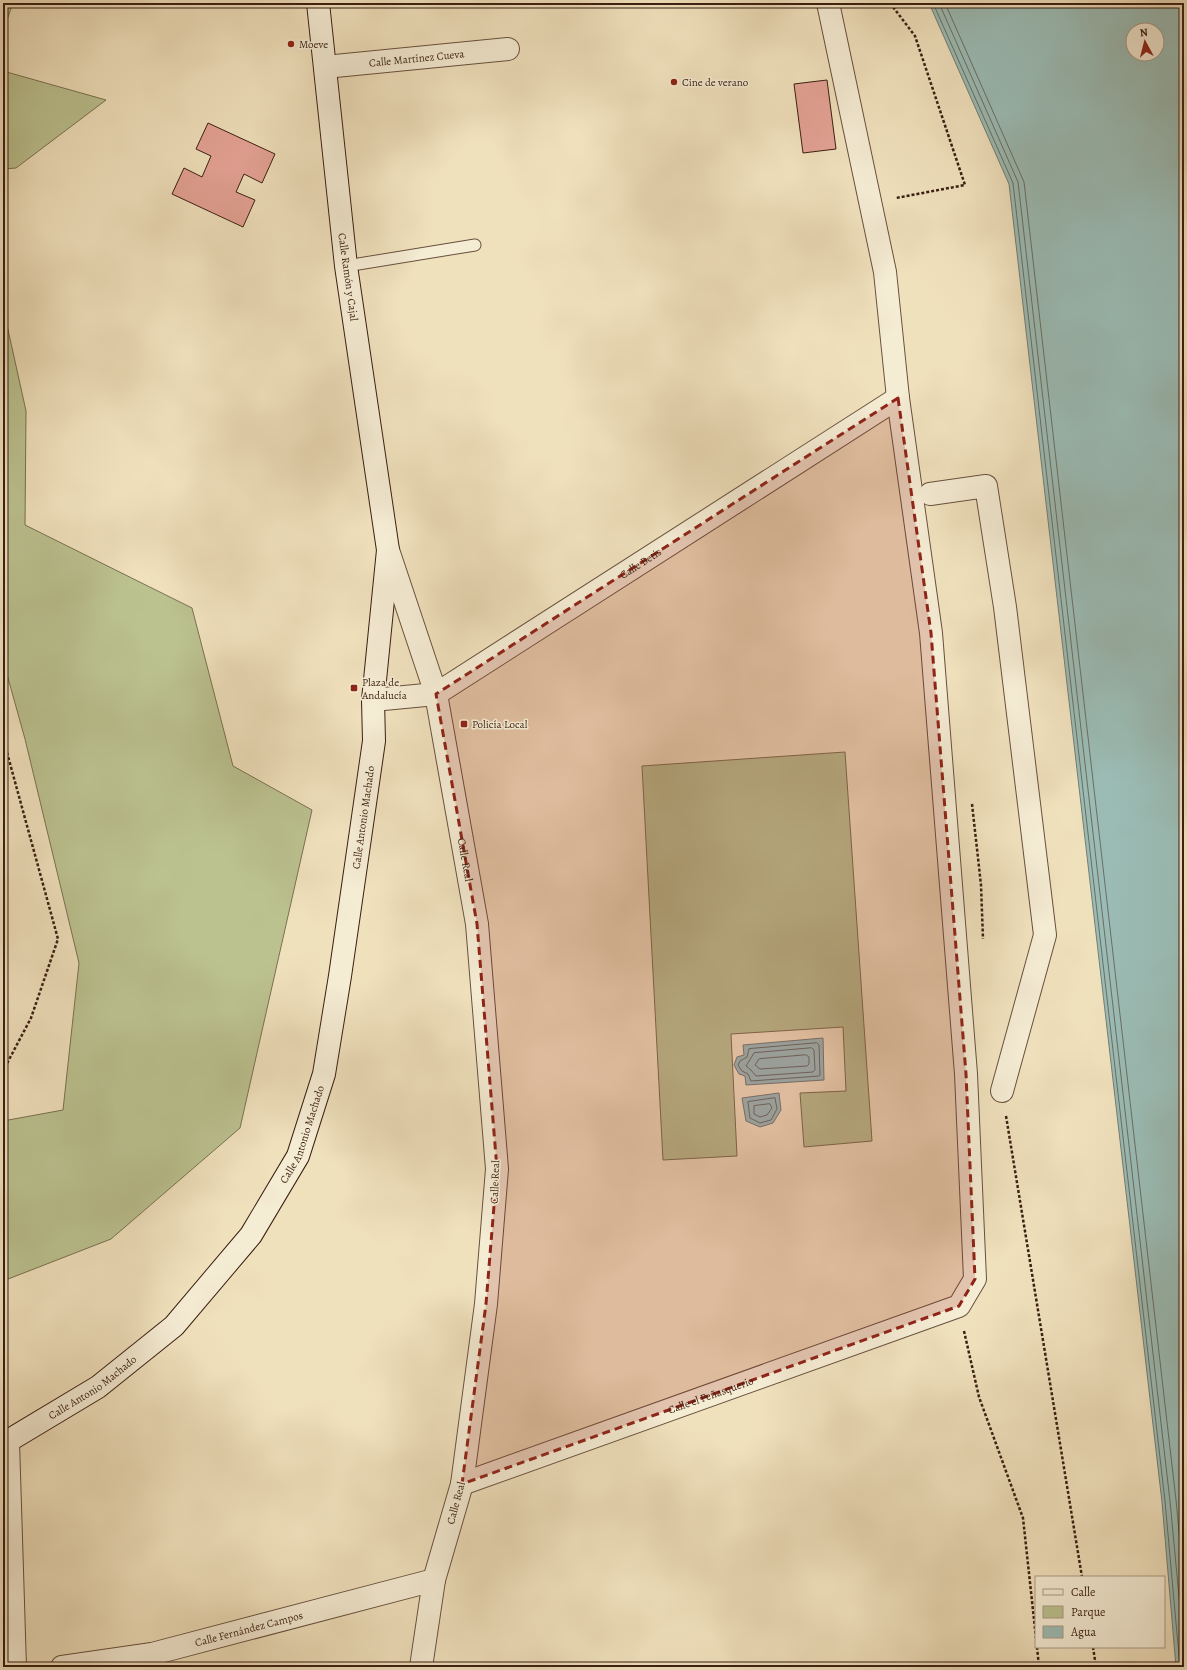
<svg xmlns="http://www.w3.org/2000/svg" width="1187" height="1670" font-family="Alegreya,serif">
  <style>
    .green { fill: #bbc290; stroke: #7a7051 }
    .water { fill: #9bbcb5; stroke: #747d74; fill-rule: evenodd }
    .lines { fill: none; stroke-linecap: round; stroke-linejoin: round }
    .shore { stroke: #6a6e64; stroke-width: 1 }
    .building { fill: #e5a396; stroke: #3a1f12 }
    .lane-casing { stroke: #68503d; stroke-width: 13 }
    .street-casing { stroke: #68503d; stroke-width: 24 }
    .secondary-casing { stroke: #3a1f12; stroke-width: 24 }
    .path { stroke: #3a1f12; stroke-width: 2.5; stroke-dasharray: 3 2; stroke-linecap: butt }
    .lane { stroke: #f5ecd4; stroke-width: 11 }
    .street { stroke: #f5ecd4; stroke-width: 22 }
    .secondary { stroke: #f5ecd4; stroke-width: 22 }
    .marked { fill: #8f2418; fill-opacity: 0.2; stroke: #8f2418; stroke-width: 3; stroke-dasharray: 8 5; stroke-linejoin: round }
    .poi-dot { fill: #8f2418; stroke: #f5ecd4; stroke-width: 1.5 }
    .labels { text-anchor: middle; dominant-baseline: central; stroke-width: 3; stroke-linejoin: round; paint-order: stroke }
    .poi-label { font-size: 11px; fill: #3a1f12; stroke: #f5ecd4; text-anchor: start }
    .street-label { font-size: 11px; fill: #3a1f12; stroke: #f5ecd4 }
  </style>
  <rect width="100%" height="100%" fill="#f0e1bd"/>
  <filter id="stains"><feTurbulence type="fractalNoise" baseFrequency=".005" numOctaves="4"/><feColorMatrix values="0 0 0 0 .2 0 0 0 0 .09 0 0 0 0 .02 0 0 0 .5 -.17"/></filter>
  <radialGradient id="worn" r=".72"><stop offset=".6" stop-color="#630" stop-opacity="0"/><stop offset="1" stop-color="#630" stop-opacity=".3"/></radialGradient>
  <g class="green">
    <polygon points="3,3 13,3 3,31"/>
    <polygon points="3,71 106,100 16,168 3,169"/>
    <polygon points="3,307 26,411 25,525 192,608 233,766 312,810 240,1128 111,1239 3,1281 3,1121 63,1110 79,963 25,739 3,660"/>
    <polygon points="845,752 872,1141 804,1147 800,1093 846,1091 843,1027 731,1034 737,1156 663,1160 642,766"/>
  </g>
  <g class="water">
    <path d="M929,3h255v1664h-8l-14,-165 -153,-1318zM1133,30h24v24h-24z"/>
    <polygon points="823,1038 824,1080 746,1085 745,1076 739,1074 734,1065 737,1057 744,1055 743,1045"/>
    <polygon points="779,1093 781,1110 773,1123 760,1127 746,1121 742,1098"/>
  </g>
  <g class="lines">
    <g class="shore">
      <polyline points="933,3 1013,183 1165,1501 1180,1667"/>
      <polyline points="939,3 1018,182 1170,1501 1184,1650"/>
      <polyline points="945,3 1024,182 1176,1500 1184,1584"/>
      <polygon points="817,1043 819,1045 820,1075 819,1076 751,1081 748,1074 742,1071 738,1065 740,1061 747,1057 749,1049"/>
      <polygon points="812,1048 814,1050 815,1070 813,1072 756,1076 751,1070 746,1066 754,1053"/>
      <polygon points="806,1055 809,1057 809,1064 807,1066 760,1069 755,1065 759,1059"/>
      <polygon points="775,1098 777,1109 771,1120 760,1123 750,1118 748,1102"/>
      <polygon points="770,1104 772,1108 767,1115 760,1117 754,1114 754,1106"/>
    </g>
  </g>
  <g class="building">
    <polygon points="827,80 836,149 803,153 794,84"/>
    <polygon points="208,123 275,154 262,183 244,174 236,192 255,200 243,227 172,194 184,168 202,177 211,156 196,149"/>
  </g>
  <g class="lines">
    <g class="lane-casing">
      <polyline id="lane" points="346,266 475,245"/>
    </g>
    <g class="street-casing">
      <g id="street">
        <path id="s1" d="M325,67l183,-18"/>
        <polyline points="930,494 986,486 1005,607 1045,935 1002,1091"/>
        <path id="s2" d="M388,550l48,144 41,230 20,245 -11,135 -24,180 -28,96 -13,87"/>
        <path id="s3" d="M373,700l63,-6 462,-296"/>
        <polyline points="8,1442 15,1667"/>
        <path id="s4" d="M462,1484l497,-178 16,-27 -9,-205 -35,-441 -33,-235 -13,-126 -57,-269"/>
        <path id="s5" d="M62,1667l90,-13 282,-74"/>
      </g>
    </g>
    <g class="secondary-casing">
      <g id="secondary">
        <path id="s6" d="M3,1444l95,-57 76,-61 77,-91 47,-79 26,-82 16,-98 34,-235 -1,-41 15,-150 -42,-284 -28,-263"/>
      </g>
    </g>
    <g class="path">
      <polyline points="890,3 915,36 965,185 896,198"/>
      <polyline points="3,738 58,939 31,1018 3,1071"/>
      <polyline points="972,804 981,885 983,939"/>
      <polyline points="1006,1116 1082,1577"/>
      <polyline points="964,1331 979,1397 1023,1518 1036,1638"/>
      <polyline points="1037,1647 1039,1667"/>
      <polyline points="1093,1647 1096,1667"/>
    </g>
    <use href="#lane" class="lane"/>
    <use href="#street" class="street"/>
    <use href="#secondary" class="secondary"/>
  </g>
  <path class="marked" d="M898,398l33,235 35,441 9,205 -16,27 -497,178 24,-180 11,-135 -20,-245 -41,-230z"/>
  <g class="poi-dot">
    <circle cx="291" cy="44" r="4"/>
    <circle cx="674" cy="82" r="4"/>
    <rect x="350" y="684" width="8" height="8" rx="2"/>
    <rect x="460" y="720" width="8" height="8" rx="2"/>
  </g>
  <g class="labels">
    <g class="poi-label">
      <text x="299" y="44">Moeve</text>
      <text x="682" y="82">Cine de verano</text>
      <text x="362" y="682">Plaza de<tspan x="362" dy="13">Andalucía</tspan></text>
      <text x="472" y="724">Policía Local</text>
    </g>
    <g class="street-label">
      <text stroke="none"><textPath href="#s1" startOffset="92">Calle Martínez Cueva</textPath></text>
      <text transform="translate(348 277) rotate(82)">Calle Ramón y Cajal</text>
      <text stroke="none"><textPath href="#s3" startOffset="306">Calle Betis</textPath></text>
      <text stroke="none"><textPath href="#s6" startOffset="765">Calle Antonio Machado</textPath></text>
      <text stroke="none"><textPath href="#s2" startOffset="320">Calle Real</textPath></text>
      <text stroke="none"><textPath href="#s6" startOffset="441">Calle Antonio Machado</textPath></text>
      <text transform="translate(495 1182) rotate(-88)">Calle Real</text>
      <text stroke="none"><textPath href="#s6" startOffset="106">Calle Antonio Machado</textPath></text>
      <text stroke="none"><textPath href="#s4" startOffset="264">Calle el Peñasquerio</textPath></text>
      <text transform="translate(456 1503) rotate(-75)">Calle Real</text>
      <text stroke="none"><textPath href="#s5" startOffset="191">Calle Fernández Campos</textPath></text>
    </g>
  </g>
  <rect width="1187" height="1670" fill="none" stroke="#f0e1bd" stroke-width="16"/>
  <rect x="4" y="4" width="1179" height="1662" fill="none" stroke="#3a1f12" stroke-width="2"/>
  <rect x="8" y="8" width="1171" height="1654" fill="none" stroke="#3a1f12"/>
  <rect x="1035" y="1576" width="130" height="72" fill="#f5ecd4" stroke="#aa9a86"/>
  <rect x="1043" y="1589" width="20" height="6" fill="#f5ecd4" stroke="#aa9a86"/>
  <text x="1071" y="1596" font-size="12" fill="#3a1f12">Calle</text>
  <rect x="1043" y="1606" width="20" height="12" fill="#bbc290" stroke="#aa9a86"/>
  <text x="1071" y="1616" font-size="12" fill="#3a1f12">Parque</text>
  <rect x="1043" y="1626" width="20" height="12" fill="#9bbcb5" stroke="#aa9a86"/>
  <text x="1071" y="1636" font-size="12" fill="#3a1f12">Agua</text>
  <g transform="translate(1145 42) rotate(353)"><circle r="19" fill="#f5ecd4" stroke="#aa9a86"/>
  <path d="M0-3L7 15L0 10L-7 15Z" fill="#8f2418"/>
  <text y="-6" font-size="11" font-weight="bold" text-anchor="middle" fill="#3a1f12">N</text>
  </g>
  <rect width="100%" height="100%" filter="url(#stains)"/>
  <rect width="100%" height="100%" fill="url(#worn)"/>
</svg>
